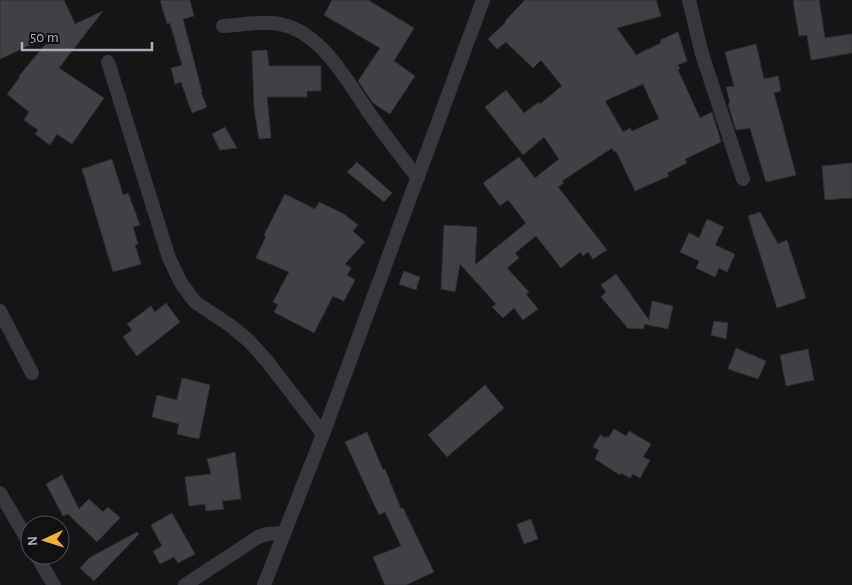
<svg xmlns="http://www.w3.org/2000/svg" width="852" height="585" font-family="'Alegreya Sans',sans-serif">
  <style>
    .building { fill: #404145; stroke: #303034; fill-rule: evenodd }
    .lines { fill: none; stroke-linecap: round; stroke-linejoin: round }
    .street { stroke: #37383d; stroke-width: 14 }
  </style>
  <rect width="100%" height="100%" fill="#161618"/>
  <g class="building">
    <polygon points="0,0 64,0 75,24 103,11 59,68 104,98 72,144 57,134 50,145 35,134 38,130 24,120 29,112 7,94 20,77 19,76 54,34 0,59"/>
    <polygon points="160,0 190,0 194,16 183,19 202,92 201,92 207,107 192,113 181,82 175,84 171,68 182,65 170,23 167,24"/>
    <polygon points="332,0 368,0 414,28 394,61 415,76 390,114 373,103 358,81 380,48 324,15"/>
    <path d="M525,0h131l5,16 -44,12 19,27 25,-12 -1,-3 18,-8 9,29 -9,4 2,4 -2,1 22,48 12,-6 9,30 -36,17 2,4 -20,10 2,3 -34,15 -19,-40 -2,1 -2,-4 -50,33 2,2 -6,4 49,63 -14,9 -5,-7 -5,4 -3,-4 -19,16 -25,-32 -21,17 4,5 -12,10 22,24 -3,2 12,15 -15,11 -9,-12 -11,10 -11,-11 4,-3 -36,-40 -5,28 -14,-3 3,-64 33,2 -2,38 51,-42 -18,-23 -8,6 -17,-23 36,-26 16,21 24,-19 -15,-22 -21,18 -38,-48 21,-17 18,23 15,-11 1,2 22,-18 -21,-26 -8,8 -27,-26 -9,7 -9,-10 18,-17 -1,-1zM643,84l16,35 -27,12 -2,-3 -7,4 -18,-31z"/>
    <polygon points="793,0 819,0 825,38 852,34 852,53 811,60 807,35 799,36"/>
    <polygon points="756,44 764,79 778,76 781,91 774,93 796,175 766,182 750,128 736,130 728,104 730,103 726,87 734,86 725,52"/>
    <polygon points="267,50 269,66 321,66 321,91 307,91 307,97 267,97 271,138 259,139 254,108 252,51"/>
    <polygon points="225,127 237,148 220,150 212,134"/>
    <polygon points="112,159 123,195 128,193 140,225 133,227 138,244 135,245 141,264 113,272 82,169"/>
    <polygon points="357,162 392,193 384,202 347,172"/>
    <polygon points="852,163 852,198 825,200 822,166"/>
    <polygon points="285,194 315,209 319,202 344,214 358,225 353,231 365,242 345,264 351,268 347,275 355,280 344,301 333,296 314,333 274,312 278,305 273,302 289,272 256,258 266,236 264,235"/>
    <polygon points="760,212 778,244 787,240 806,298 777,308 748,216"/>
    <polygon points="707,219 724,227 715,245 735,254 727,272 719,268 715,277 696,268 699,261 680,252 689,233 699,238"/>
    <polygon points="404,271 420,277 416,290 399,284"/>
    <polygon points="616,274 649,320 652,301 673,306 668,329 644,324 644,329 627,328 626,326 601,297 606,292 601,285"/>
    <polygon points="166,303 180,322 137,356 123,337 132,330 127,324 151,306 155,312"/>
    <polygon points="714,321 728,323 726,339 711,335"/>
    <polygon points="736,348 766,361 758,379 728,369"/>
    <polygon points="808,349 814,380 786,386 780,355"/>
    <polygon points="182,378 210,385 199,439 177,434 179,424 152,417 157,395 177,400"/>
    <polygon points="485,385 504,408 447,457 428,435"/>
    <polygon points="614,429 626,436 629,431 651,444 643,457 650,460 640,478 633,474 630,478 621,473 620,475 595,459 599,450 593,447 600,435 606,438 607,436 609,437"/>
    <polygon points="367,432 383,470 385,469 401,509 403,508 434,572 406,585 385,585 373,557 401,546 385,512 379,515 345,442"/>
    <polygon points="235,452 241,499 222,501 224,509 206,511 205,504 189,506 185,477 211,474 207,459"/>
    <polygon points="62,475 79,509 89,499 103,512 108,507 120,518 97,542 68,514 63,516 46,484"/>
    <polygon points="172,513 195,554 178,563 174,557 160,564 153,551 162,546 151,525"/>
    <polygon points="531,519 538,539 524,544 517,524"/>
    <polygon points="137,532 139,534 94,581 80,568 89,558"/>
  </g>
  <g class="lines">
    <g class="street">
      <polyline points="689,0 702,54 743,179"/>
      <path d="M223,26c20,-1 42,-6 61,-1 40,10 66,61 88,92 15,21 30,41 46,61"/>
      <polyline points="108,62 169,258 181,283 195,302 231,326 249,341 267,361 323,434"/>
      <polyline points="0,311 32,373"/>
      <polyline points="0,493 30,544"/>
      <polyline points="36,555 54,585"/>
      <polyline points="185,585 258,537 267,534 284,533"/>
      <polyline points="264,585 323,434 483,0"/>
    </g>
  </g>
  <g transform="translate(45 540) rotate(266)"><circle r="24" fill="#111113" stroke="#4d4f55"/>
  <path d="M0-4L9 19L0 12L-9 19Z" fill="#f2b134"/>
  <text y="-8" font-size="14" font-weight="bold" text-anchor="middle" fill="#a8adb8">N</text>
  </g>
  <path d="M22 42v8h130v-8" fill="none" stroke="#a8adb8" stroke-width="2.5"/>
  <text x="30" y="42" font-size="15" fill="#a8adb8" stroke="#111113" stroke-width="4" paint-order="stroke">50 m</text>
</svg>
